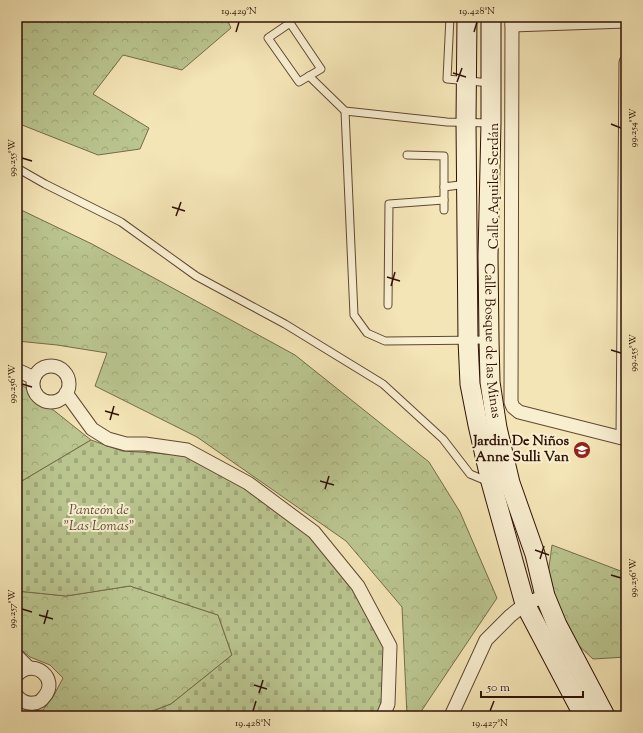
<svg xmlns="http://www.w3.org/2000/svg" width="643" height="733" font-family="'Sorts Mill Goudy',serif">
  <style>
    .forest { fill: url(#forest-crowns); stroke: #756c4a }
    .cemetery { fill: url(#cemetery-stones); stroke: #756c4a }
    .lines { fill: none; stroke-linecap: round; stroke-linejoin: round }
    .lane-casing { stroke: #614732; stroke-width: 9 }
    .street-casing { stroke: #614732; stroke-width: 15 }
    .secondary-casing { stroke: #301206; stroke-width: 21 }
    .lane { stroke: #f8eed0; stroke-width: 7 }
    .street { stroke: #f8eed0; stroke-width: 13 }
    .secondary { stroke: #f8eed0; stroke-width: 19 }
    .ticks { fill: none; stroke: #301206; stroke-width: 1.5 }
    .labels { text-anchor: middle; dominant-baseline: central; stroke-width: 4; stroke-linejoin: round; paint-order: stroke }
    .street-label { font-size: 14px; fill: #301206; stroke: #f8eed0 }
    .poi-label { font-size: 14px; font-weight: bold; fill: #301206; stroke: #f8eed0; text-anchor: end }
    .park-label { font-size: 14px; font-style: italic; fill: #605136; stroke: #f8eed0 }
    .neatline { fill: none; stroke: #301206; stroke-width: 1.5 }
    .ticks-label { font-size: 10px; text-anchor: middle; fill: #301206 }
  </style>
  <defs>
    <pattern id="forest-crowns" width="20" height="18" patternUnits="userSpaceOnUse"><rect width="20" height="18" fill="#bac58f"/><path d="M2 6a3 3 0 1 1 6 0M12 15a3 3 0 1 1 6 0" fill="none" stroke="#a0a87a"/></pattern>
    <pattern id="cemetery-stones" width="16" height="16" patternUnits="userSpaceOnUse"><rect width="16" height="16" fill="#bac58f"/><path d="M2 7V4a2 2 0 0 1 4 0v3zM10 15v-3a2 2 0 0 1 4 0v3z" fill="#a0a87a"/></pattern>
  </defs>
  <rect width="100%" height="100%" fill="#f4e5b6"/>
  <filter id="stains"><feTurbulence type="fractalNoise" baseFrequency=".005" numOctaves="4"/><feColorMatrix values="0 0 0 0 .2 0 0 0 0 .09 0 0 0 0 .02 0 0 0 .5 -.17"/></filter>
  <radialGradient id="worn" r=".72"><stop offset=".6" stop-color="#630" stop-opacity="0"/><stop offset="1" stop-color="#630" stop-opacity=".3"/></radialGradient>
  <g class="forest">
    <polygon points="17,17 226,17 231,28 182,70 123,55 93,94 149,128 140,149 98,155 17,123"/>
    <polygon points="17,208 92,244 295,355 429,462 460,512 497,598 418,716 407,716 402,607 346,541 197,437 95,386 107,353 57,345 17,341"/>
    <polygon points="17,381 91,440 17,484"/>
    <polygon points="552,545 626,573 626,657 593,659 557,625 545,596"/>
    <polygon points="130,586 218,615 232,655 171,704 140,716 19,716 22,712 43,710 54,695 63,678 50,665 30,657 17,646 17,591 66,596"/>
  </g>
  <polygon class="cemetery" points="91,440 122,451 186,455 248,490 311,537 353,589 384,647 382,705 377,716 140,716 171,704 232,655 218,615 130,586 66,596 17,591 17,484"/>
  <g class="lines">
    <g class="lane-casing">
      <g id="lane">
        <polyline points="450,17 447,79 491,83"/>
        <polygon points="290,23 321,69 299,82 268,38"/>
        <polyline points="309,76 345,111 447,122 490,123"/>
        <polyline points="345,111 354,315 367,333 385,341 488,340"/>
        <polyline points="407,155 444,156 444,187 467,184"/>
        <polyline points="17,168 45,184 121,222 196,276 285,324 383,384 443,439 470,474 489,482"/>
        <polyline points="444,210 444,187"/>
        <polyline points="388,305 389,204 444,200"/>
      </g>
    </g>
    <g class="street-casing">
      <g id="street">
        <polyline points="512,17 511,402 513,407 519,412 626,439"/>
        <polyline points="512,25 626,21"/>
        <circle cx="51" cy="384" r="18"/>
        <polyline points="17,370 34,378"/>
        <polyline points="66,393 92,429 108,439 126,444 145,444 187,450 248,483 314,532 358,586 390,646 388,704 383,716"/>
        <polyline points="623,438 626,62"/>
        <polyline points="17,656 29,668"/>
        <path d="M17,675c17,-18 43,4 27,22 -2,3 -6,6 -10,6 -7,1 -13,-2 -17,-7"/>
        <polyline points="451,716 486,640 510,616 525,604 545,596"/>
      </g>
    </g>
    <g class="secondary-casing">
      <g id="secondary">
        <polyline points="467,17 466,122 468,340 470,384 478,425 491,482 525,604 584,716"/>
        <path id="s1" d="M491,17v106l-3,133 1,84 1,42 7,46 13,55 25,71 10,42 12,29 48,91"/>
      </g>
    </g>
    <use href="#lane" class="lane"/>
    <use href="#street" class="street"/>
    <use href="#secondary" class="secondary"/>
  </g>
  <path class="ticks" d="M236,32l3,-10M474,32l3,-10M453,73l13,4M457,82l5,-14M611,124l10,4M22,158l10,3M172,207l13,4M176,216l5,-14M387,277l13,4M391,286l4,-14M611,350l10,3M22,384l10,3M105,411l14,4M110,420l4,-14M320,481l14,4M325,489l4,-13M535,550l14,5M540,559l4,-13M611,575l10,3M22,609l10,3M39,615l14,4M44,624l4,-14M254,685l13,4M259,693l4,-13M253,711l3,-10M490,711l4,-10"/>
  <defs>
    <g id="school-disc" transform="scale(0.9)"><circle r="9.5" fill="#8f2418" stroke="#f8eed0"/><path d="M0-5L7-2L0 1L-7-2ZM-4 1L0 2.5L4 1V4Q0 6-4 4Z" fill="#fff"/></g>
  </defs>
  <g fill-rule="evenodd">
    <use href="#school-disc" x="582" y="450"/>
  </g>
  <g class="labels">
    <g class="street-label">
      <text transform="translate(495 186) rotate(-90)">Calle Aquiles Serdán</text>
      <text stroke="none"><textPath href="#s1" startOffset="324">Calle Bosque de las Minas</textPath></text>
    </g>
    <g class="poi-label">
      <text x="569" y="442">Jardin De Niños<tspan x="569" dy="16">Anne Sulli Van</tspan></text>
    </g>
    <g class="park-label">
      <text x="99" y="511">Panteón de<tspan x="99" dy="16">"Las Lomas"</tspan></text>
    </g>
  </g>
  <rect width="643" height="733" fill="none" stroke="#f4e5b6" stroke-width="44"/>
  <path d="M481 691v6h102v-6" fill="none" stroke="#301206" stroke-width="2"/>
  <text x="487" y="691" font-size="12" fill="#301206" stroke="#f8eed0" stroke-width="3" paint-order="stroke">50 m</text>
  <rect x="22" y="22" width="599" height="689" class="neatline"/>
  <g class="ticks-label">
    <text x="239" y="14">19.429°N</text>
    <text x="477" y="14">19.428°N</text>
    <text transform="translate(632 128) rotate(-90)" y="4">99.254°W</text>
    <text transform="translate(11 158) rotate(-90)" y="4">99.255°W</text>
    <text transform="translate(632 353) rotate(-90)" y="4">99.255°W</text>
    <text transform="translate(11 384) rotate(-90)" y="4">99.256°W</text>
    <text transform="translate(632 578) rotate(-90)" y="4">99.256°W</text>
    <text transform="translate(11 609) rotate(-90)" y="4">99.257°W</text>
    <text x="253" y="726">19.428°N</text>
    <text x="490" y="726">19.427°N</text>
  </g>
  <rect width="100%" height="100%" filter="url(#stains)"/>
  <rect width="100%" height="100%" fill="url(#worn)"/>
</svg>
